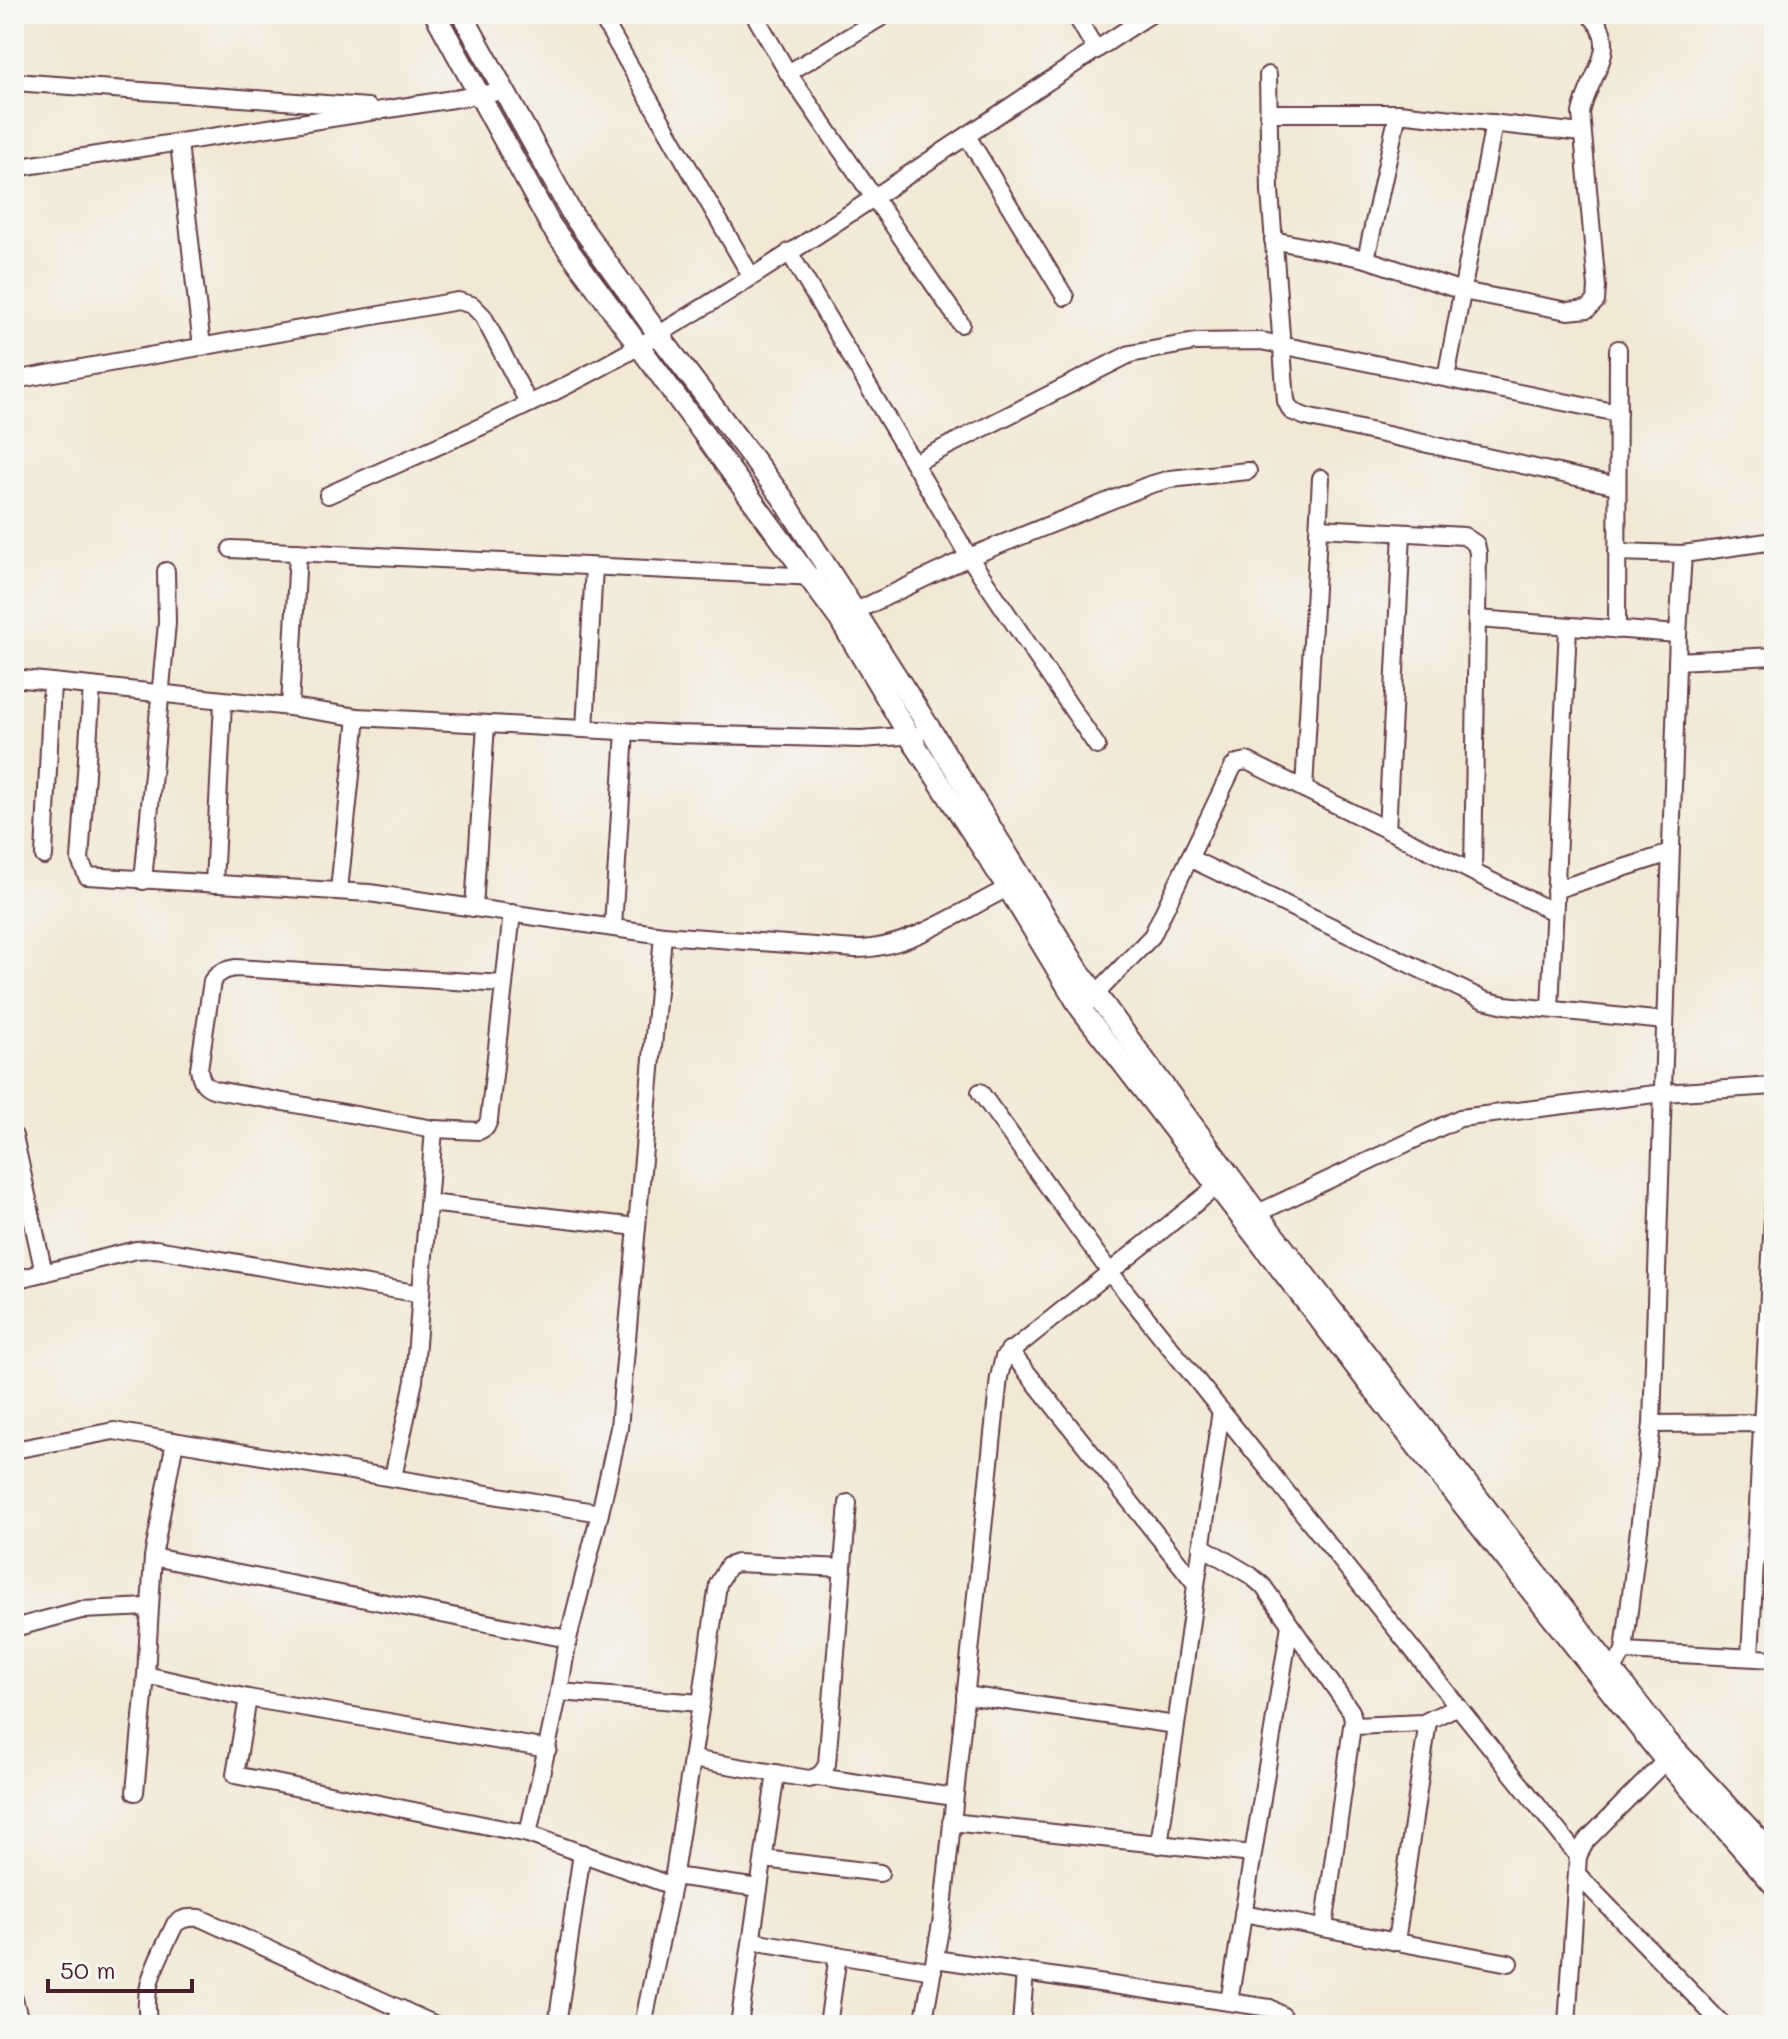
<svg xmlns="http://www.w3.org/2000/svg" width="1788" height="2039" font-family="Mali,sans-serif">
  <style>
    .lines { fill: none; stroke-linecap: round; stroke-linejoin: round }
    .minor-casing { stroke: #633d44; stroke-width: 20 }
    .tertiary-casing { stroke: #633d44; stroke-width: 24 }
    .minor { stroke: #fff; stroke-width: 16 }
    .tertiary { stroke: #fff; stroke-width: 20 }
  </style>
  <rect width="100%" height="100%" fill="#f6f6f2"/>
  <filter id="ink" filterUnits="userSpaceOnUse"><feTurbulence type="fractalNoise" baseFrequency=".0125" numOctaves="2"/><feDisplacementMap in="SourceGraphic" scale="16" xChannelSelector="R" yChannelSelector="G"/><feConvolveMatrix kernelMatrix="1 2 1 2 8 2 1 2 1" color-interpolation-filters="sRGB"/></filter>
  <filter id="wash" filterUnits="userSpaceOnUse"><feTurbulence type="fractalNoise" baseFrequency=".006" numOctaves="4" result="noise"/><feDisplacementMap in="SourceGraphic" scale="32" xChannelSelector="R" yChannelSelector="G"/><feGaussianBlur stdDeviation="1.8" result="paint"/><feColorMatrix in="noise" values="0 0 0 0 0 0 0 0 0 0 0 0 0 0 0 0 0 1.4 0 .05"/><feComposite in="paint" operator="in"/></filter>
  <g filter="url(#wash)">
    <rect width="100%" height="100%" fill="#f2e8d4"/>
  </g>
  <g filter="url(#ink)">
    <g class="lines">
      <g class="minor-casing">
        <g id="minor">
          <polyline points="600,14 751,276"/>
          <polyline points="754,14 788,73 961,324"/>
          <polyline points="1075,14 1096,50"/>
          <polyline points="788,73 887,14"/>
          <polyline points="1268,75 1270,191 1286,401 1291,411 1306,417 1617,486"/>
          <polyline points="14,82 368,107"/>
          <polyline points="1268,113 1398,113 1582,133"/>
          <polyline points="967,136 1065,297"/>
          <polyline points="179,143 202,347"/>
          <polyline points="14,168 504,91"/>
          <path d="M1273,240l93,19 96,32 106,20 20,-2 8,-8 1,-14 -16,-174c7,-37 43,-67 8,-99"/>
          <polyline points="789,252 969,557 1097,746"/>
          <polyline points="1366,259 1398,113"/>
          <polyline points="1446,378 1494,123"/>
          <polyline points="14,380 458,301 472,305 483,316 529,404"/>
          <polyline points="914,463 1130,354 1195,342 1261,341 1618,413"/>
          <path d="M328,495c104,-47 212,-91 311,-149 175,-103 341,-222 512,-332"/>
          <polyline points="1319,528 1464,536 1476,544 1478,553 1473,872"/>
          <polyline points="231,549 817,577"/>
          <polyline points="1617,552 1683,554 1774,541"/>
          <polyline points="856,611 969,557 1149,485 1170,479 1248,471"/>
          <polyline points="1477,619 1678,634"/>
          <polyline points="1617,630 1618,349"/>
          <polyline points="1677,661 1774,656"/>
          <polyline points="14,678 290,707 357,717 676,734 861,739 917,735"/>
          <path d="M92,686l-12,174 7,16 282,17 294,42 193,14c56,0 110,-42 160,-65"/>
          <polyline points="290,707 298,552"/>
          <polyline points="585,729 594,567"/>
          <polyline points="1304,789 1321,478"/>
          <polyline points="1387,830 1402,533"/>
          <polyline points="44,856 52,682"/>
          <polyline points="1189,858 1484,1000 1505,1005 1665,1021"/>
          <polyline points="143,881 167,623 166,571"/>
          <polyline points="214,884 223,702"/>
          <polyline points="339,890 357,717"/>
          <polyline points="1555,890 1670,853"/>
          <polyline points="474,908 486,724"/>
          <polyline points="613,927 625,731"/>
          <path d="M504,984l-269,-16c-10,2 -16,4 -23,13l-13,88c2,12 5,18 17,21l218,39 45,2 7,-4 3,-7 23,-207"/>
          <polyline points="1087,1003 1152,936 1233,767 1237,763 1247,761 1554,912"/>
          <polyline points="1550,1009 1568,626"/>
          <polyline points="980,1092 1109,1271 1578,1856"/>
          <polyline points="14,1136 44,1273"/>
          <polyline points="429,1203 637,1227"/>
          <polyline points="1249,1220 1258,1213 1460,1118 1663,1093 1774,1086"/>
          <polyline points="14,1280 136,1250 156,1249 421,1294"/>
          <polyline points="1009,1350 1196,1584"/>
          <polyline points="1652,1424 1762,1423"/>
          <polyline points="14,1450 114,1431 600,1513 568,1639 559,1692 701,1703 672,1886 528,1834 235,1775 248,1698 146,1675 153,1557 175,1441"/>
          <polyline points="393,1477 414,1381 434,1129"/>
          <polyline points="600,1513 619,1428 663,935"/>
          <polyline points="1201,1546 1250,1575 1263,1586 1351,1711 1353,1719 1324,1928"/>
          <polyline points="1756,1553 1774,1554"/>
          <polyline points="153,1557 568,1639"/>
          <polyline points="14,1628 81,1610 150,1607"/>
          <polyline points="1624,1651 1774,1659"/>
          <polyline points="1750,1657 1774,1198"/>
          <polyline points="1608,1678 1624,1651 1652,1424 1678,634 1683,554"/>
          <polyline points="965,1695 1176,1725"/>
          <polyline points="248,1698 548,1749"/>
          <polyline points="701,1703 718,1584 728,1566 737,1563 843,1568"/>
          <polyline points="1354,1726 1423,1723 1458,1706"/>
          <path d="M692,1759l117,20c10,-2 14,-6 18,-15l21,-261"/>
          <polyline points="818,1777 954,1797"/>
          <polyline points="135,1792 146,1675"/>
          <polyline points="951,1822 1253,1854"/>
          <polyline points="528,1834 559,1692"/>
          <polyline points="1159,1845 1221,1410"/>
          <polyline points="764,1859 880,1873"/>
          <polyline points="1577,1874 1723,2025"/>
          <polyline points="674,1876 759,1888"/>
          <polyline points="1243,1913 1509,1963"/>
          <polyline points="752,1941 933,1971"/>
          <polyline points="1396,1942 1428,1721"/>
          <polyline points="935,1959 1270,2008 1283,2016 1285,2025"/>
          <polyline points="14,1999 21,2025"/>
          <polyline points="1229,2002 1290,1625"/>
          <path d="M149,2025c-9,-40 10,-65 26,-101 8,-6 14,-7 25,-6l236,107"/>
          <polyline points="396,2025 402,2009"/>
          <polyline points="557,2025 582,1853"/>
          <polyline points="643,2025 672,1886"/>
          <polyline points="739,2025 776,1773"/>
          <polyline points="828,2025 838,1955"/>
          <polyline points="923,2025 942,1918 999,1377 1004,1357 1226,1179"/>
          <polyline points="1021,2025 1025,1972"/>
          <polyline points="1567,2025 1578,1856 1586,1841 1672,1754"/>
        </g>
      </g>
      <g class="tertiary-casing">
        <g id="tertiary">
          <polyline points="435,14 551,226 840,620 910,737 1008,888 1081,1009 1419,1449 1665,1760 1774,1885"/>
          <polyline points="462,14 572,214 658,334 782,497 939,743 1079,971 1269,1229 1667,1741 1774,1855"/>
        </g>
      </g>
      <use href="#minor" class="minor"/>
      <use href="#tertiary" class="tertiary"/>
    </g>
  </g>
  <rect width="1788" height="2039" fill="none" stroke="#f6f6f2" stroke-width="48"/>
  <path d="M48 1979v12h144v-12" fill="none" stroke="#4a1f2b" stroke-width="4"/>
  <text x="60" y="1979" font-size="24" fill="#4a1f2b" stroke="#f6f6f2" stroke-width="6" paint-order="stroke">50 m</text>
</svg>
